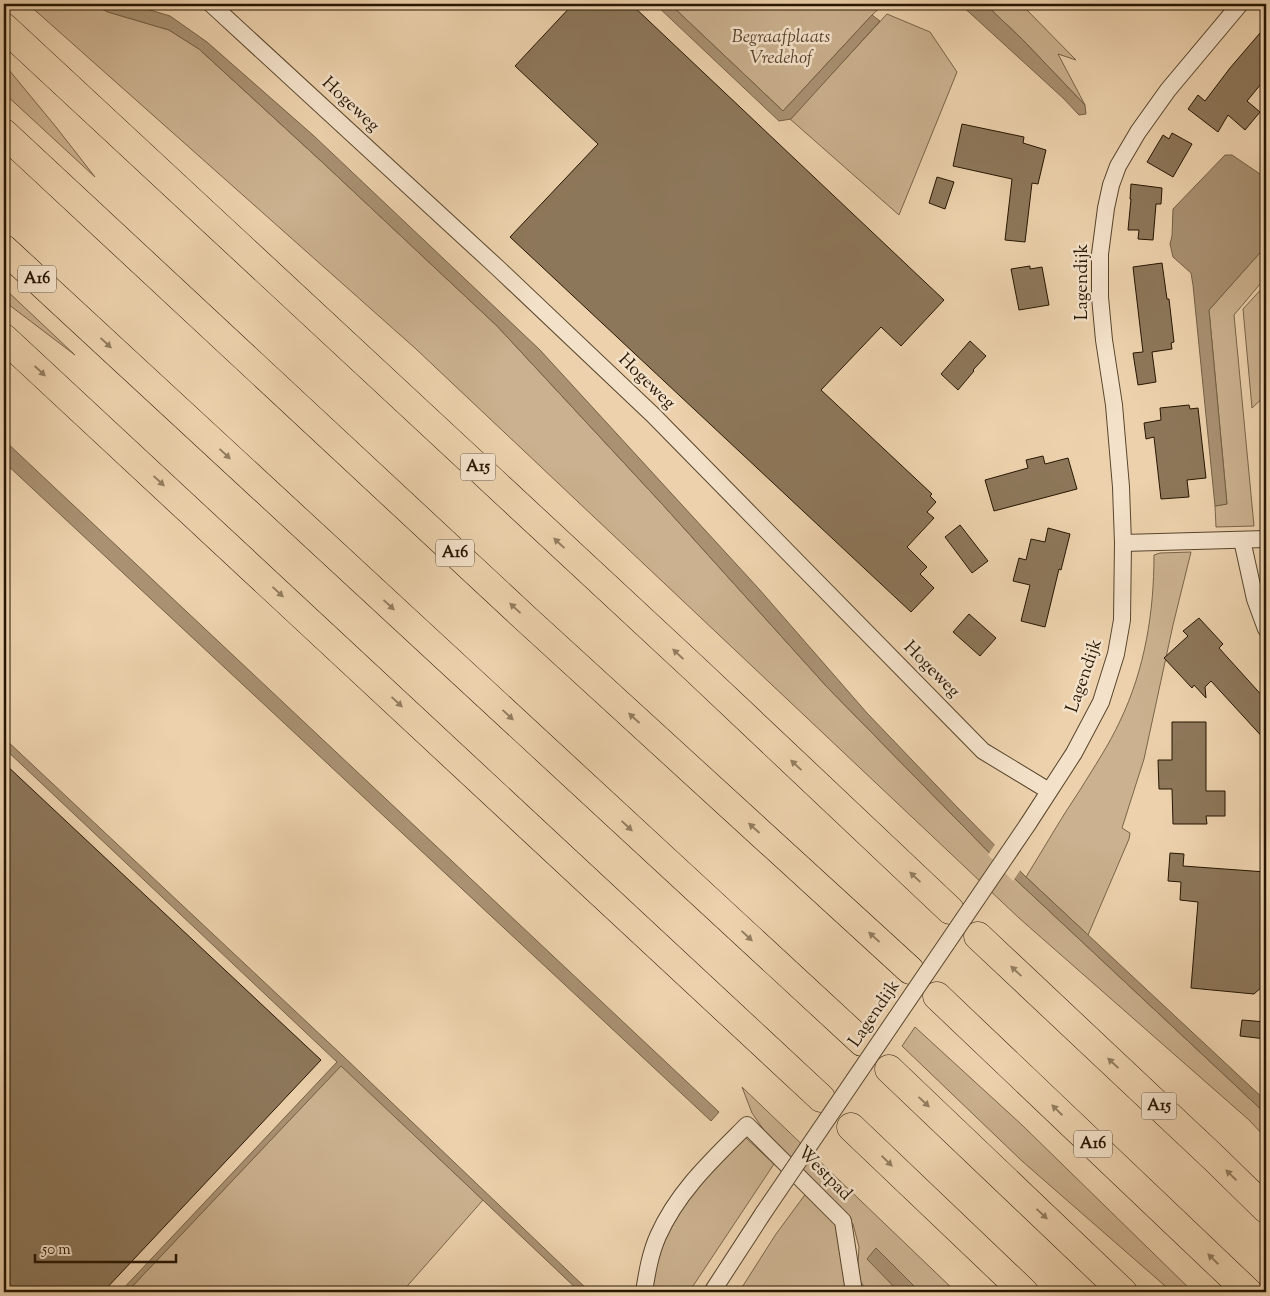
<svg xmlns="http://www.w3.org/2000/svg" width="1270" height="1296" font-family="'Sorts Mill Goudy',serif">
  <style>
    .green { fill: #cbb18f; stroke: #796448 }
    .water { fill: #a99172; stroke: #756045 }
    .pier { fill: #ecd1ac }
    .building { fill: #8d775a; stroke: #271602 }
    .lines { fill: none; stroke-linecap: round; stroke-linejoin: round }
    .street-casing { stroke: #58452c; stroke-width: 18 }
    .highway-casing { stroke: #271602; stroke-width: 29 }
    .street { stroke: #f3e1c9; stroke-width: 16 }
    .highway { stroke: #ecd1ac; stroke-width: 28 }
    .street-bridge-casing { stroke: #58452c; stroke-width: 18; stroke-linecap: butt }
    .street-bridge { stroke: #f3e1c9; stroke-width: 16 }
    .oneway { fill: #937d60 }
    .labels { text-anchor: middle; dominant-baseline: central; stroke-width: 5; stroke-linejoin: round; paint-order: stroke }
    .shield { fill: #f3e1c9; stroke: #64533e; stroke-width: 1 }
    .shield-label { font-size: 16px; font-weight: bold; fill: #271602 }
    .park-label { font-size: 18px; font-style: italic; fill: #58442c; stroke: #f3e1c9 }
    .street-label { font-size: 18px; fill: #271602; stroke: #f3e1c9 }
  </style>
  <rect width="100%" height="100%" fill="#ecd1ac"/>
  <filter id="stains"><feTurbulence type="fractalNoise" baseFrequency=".004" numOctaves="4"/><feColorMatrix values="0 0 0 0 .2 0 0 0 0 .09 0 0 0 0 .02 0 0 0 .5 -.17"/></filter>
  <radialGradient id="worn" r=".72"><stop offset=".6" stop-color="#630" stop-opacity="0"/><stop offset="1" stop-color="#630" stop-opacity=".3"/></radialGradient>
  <g class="green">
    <polygon points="28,4 92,4 108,12 169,30 199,49 321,161 497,326 663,505 827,687 1015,879 1266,1114 1266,1138 1249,1120 1019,918 416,349"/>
    <polygon points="670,4 884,4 872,15 783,111"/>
    <polygon points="985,4 1021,4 1076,60 1058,54 1085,105 1022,39"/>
    <polygon points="887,14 930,32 957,72 899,215 790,119"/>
    <polygon points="4,64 56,127 95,177 4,93"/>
    <polygon points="1266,246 1266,277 1234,315 1254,526 1216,527 1215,506 1227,504 1209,310"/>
    <polygon points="1266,284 1266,395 1252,408 1243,309"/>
    <polygon points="4,288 75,355 4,301"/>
    <path d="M1191,552l-18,73 -29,134 -22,69 8,5 -1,6 -41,96 -62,-58c18,-29 35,-59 54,-87 14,-23 29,-45 40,-69 25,-52 34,-109 34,-166l6,-2z"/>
    <polygon points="915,1027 1022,1125 1193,1292 1172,1292 1022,1161 902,1046"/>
    <polygon points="341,1065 483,1200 402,1292 127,1292"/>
    <polygon points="742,1087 956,1292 868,1292 860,1281 858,1264 859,1247 853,1224 768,1136 752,1113"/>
    <polygon points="745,1137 774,1164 689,1292 651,1292 659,1251 678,1214 699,1182"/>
    <polygon points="807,1192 838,1228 845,1282 843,1292 739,1292 776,1234"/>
  </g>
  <g class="water">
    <polygon points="92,4 130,4 170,16 207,42 314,136 540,350 759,589 867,713 958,808 1026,877 1266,1101 1266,1114 1015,879 827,687 663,505 497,326 321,161 199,49 169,30 108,12"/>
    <polygon points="655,4 670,4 783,111 872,15 880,21 791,119 779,121"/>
    <polygon points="960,4 985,4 1022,39 1085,105 1086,114 1079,115 1063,98"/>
    <polygon points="1225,155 1232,155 1266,178 1266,246 1209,310 1227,504 1215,506 1193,285 1191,273 1173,257 1170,244 1172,236 1173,209"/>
    <polygon points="4,440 719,1112 711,1121 4,462"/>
    <polygon points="4,738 343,1056 590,1292 580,1292 341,1066 127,1292 120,1292 337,1062 4,748"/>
    <polygon points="876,1248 920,1292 899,1292 867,1259"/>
  </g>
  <polygon class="pier" points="996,843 1021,869 1013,881 988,855"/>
  <g class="building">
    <polygon points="573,4 631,4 944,300 901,346 881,327 821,390 932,494 930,496 936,502 927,512 934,518 907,547 927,567 920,574 934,588 911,612 510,237 598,144 515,66"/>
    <polygon points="1266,26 1266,78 1247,101 1260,112 1245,130 1228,115 1218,132 1188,109 1198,95 1205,101 1230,68"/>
    <polygon points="962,124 1024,137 1023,143 1046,150 1038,184 1032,183 1025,242 1005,240 1012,179 953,166"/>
    <polygon points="1172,133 1192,144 1173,177 1147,162 1163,135 1169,139"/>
    <polygon points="937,177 954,182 945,209 929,203"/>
    <polygon points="1131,184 1162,188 1161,204 1156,204 1153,240 1138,239 1139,230 1128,230 1131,199 1130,199"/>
    <polygon points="1162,263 1167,299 1169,299 1174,342 1171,343 1172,349 1152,352 1156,382 1138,385 1133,353 1143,352 1133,267"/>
    <polygon points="1030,266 1030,269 1042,267 1049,305 1019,310 1011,269"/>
    <polygon points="970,341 986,356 973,370 974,371 958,390 941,374"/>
    <polygon points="1189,405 1190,409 1198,408 1206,478 1187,480 1189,497 1161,499 1154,437 1146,439 1144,423 1161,420 1160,408"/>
    <polygon points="1043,456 1045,464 1068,458 1077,489 994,511 985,480 1028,468 1026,460"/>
    <polygon points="960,525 988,561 972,573 945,537"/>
    <polygon points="1048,528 1070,534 1061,570 1059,569 1045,627 1021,621 1030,585 1013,581 1019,558 1026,560 1031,539 1045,542"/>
    <polygon points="969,614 996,638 980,656 953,632"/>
    <polygon points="1199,618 1223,644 1219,648 1266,700 1266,741 1211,681 1205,687 1206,698 1194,685 1192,688 1164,658 1188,636 1183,631"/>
    <polygon points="1172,722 1206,722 1206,791 1225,791 1225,816 1206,816 1207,824 1173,824 1172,789 1159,789 1158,760 1172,760"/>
    <polygon points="4,763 321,1060 103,1292 4,1292"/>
    <polygon points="1170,853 1184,854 1183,866 1266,872 1266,942 1263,986 1254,994 1191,988 1198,902 1180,900 1181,882 1168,881"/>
    <polygon points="1242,1020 1266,1022 1266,1039 1240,1036"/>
  </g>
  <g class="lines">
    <g class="street-casing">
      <g id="street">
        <polyline points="211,4 500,270 653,415 983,751 1049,791"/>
        <polyline points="1242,540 1255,599 1266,629"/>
        <polyline points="1123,543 1266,539"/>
        <polyline points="1028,824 1074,753 1101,702 1116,654 1122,620 1123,543 1121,487 1114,405 1104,340 1100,297 1100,254 1106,208 1111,185 1118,166 1138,132 1168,90 1240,4"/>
        <path d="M644,1292c3,-19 6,-38 14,-56 20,-45 55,-77 89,-111l96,96 11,71"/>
        <polyline points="712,1292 764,1212"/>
      </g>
    </g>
    <g class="highway-casing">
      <g id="highway">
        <polyline points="4,27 697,671 950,910"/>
        <polyline points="4,133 524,617 910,970"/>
        <polyline points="4,249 862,1042"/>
        <polyline points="4,338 821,1098"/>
        <polyline points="978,936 1215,1159 1266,1209"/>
        <polyline points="937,996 1248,1292"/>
        <polyline points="889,1069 1123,1292"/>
        <polyline points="851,1127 1024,1292"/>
      </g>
    </g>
    <use href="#street" class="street"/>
    <use href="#highway" class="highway"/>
    <g class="street-bridge-casing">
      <polyline id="street-bridge" points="764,1212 1028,824"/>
    </g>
    <use href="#street-bridge" class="street-bridge"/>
  </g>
  <defs><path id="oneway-solid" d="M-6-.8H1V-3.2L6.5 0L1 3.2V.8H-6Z" transform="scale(1.25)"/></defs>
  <g class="oneway">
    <use href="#oneway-solid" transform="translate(106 343) rotate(43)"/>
    <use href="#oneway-solid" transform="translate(40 371) rotate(43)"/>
    <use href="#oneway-solid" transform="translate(225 454) rotate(43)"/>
    <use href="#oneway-solid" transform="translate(159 481) rotate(43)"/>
    <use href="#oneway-solid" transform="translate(559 543) rotate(-137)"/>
    <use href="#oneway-solid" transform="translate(278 592) rotate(43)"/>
    <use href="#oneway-solid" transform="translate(389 605) rotate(43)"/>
    <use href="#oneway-solid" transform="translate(515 608) rotate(-137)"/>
    <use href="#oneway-solid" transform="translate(678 654) rotate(-137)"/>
    <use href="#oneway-solid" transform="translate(397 702) rotate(43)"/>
    <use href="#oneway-solid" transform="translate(508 715) rotate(43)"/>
    <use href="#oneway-solid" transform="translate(634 718) rotate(-138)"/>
    <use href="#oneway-solid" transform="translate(796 765) rotate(-137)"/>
    <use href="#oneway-solid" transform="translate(627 826) rotate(43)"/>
    <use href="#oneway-solid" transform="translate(754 828) rotate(-138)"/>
    <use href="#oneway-solid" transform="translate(915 877) rotate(-137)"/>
    <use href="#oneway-solid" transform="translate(747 936) rotate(43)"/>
    <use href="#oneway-solid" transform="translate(874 937) rotate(-138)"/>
    <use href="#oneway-solid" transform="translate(1016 971) rotate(-137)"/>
    <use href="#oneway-solid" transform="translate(1113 1063) rotate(-137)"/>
    <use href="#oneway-solid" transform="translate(924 1102) rotate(43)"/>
    <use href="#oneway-solid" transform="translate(1057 1110) rotate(-136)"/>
    <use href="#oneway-solid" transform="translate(887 1161) rotate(44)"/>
    <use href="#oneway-solid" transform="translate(1231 1175) rotate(-136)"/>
    <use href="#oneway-solid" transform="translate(1042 1214) rotate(43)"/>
    <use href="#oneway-solid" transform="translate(1213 1259) rotate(-136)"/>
  </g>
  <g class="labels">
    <g class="shield">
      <rect x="18" y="265.5" width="38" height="27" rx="4"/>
      <rect x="460.5" y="453.5" width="35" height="27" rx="4"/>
      <rect x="436" y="539.5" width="38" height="27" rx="4"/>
      <rect x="1141.5" y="1092.5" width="35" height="27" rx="4"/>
      <rect x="1074" y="1130.5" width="38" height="27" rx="4"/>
    </g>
    <g class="shield-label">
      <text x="37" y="279">A16</text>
      <text x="478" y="467">A15</text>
      <text x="455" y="553">A16</text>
      <text x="1159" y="1106">A15</text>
      <text x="1093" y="1144">A16</text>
    </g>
    <g class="park-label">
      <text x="781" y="38">Begraafplaats<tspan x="781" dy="21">Vredehof</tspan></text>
    </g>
    <g class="street-label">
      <text transform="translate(350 105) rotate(43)">Hogeweg</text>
      <text transform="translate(1083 282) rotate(-90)">Lagendijk</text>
      <text transform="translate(646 382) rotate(44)">Hogeweg</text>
      <text transform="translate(931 670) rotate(45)">Hogeweg</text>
      <text transform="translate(1085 676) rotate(-71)">Lagendijk</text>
      <text transform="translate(875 1014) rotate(-56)">Lagendijk</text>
      <text transform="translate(824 1174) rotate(45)">Westpad</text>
    </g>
  </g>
  <rect width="1270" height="1296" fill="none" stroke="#ecd1ac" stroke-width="20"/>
  <rect x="5" y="5" width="1260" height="1286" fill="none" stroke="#271602" stroke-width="2.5"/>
  <rect x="10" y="10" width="1250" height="1276" fill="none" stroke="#271602"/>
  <path d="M35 1254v8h141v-8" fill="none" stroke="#271602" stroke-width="2.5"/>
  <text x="42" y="1254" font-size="15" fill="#271602" stroke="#f3e1c9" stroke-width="4" paint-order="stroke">50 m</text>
  <rect width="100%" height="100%" filter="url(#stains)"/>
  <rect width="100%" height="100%" fill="url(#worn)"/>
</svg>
